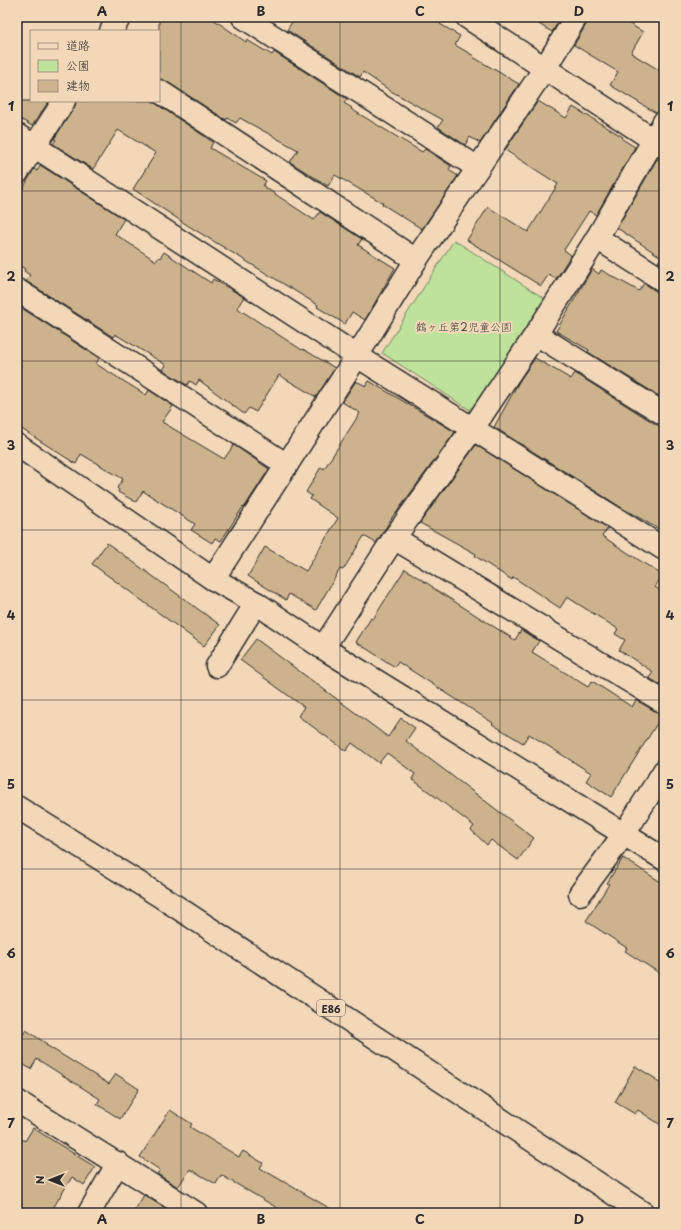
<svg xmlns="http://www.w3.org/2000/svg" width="681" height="1230" font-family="'Playpen Sans','Klee One',sans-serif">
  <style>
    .green { fill: #bee19b; stroke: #748663 }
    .building { fill: #cdb38d; stroke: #2b2b2b }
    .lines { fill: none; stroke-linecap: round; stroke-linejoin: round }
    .street-casing { stroke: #2b2b2b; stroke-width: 25 }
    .highway-casing { stroke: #2b2b2b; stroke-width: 25 }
    .street { stroke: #f2d8b9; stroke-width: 22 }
    .highway { stroke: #f2d8b9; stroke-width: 22 }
    .grid { fill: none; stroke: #2b2b2b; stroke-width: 1; stroke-opacity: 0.55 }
    .labels { text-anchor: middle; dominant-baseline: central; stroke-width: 4; stroke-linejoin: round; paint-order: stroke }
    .shield { fill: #f2d8b9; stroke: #675f56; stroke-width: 1 }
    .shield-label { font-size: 10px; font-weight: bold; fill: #2b2b2b }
    .park-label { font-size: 11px; fill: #41463c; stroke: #f2d8b9 }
    .neatline { fill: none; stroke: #2b2b2b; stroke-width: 1.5 }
    .grid-label { font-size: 13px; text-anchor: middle; font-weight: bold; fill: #2b2b2b }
  </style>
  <rect width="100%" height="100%" fill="#f2d8b9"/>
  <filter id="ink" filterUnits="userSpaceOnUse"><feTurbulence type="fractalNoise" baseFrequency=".025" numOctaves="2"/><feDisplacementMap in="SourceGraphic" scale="8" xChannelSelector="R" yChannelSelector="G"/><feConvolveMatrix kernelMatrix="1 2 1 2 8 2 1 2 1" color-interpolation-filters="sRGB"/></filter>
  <g filter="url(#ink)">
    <polygon class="green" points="454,240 545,299 473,412 382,353"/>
    <g class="building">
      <polygon points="159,17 210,17 246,42 247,40 272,55 274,52 347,99 344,103 352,108 351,109 422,152 425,149 451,166 449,170 458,176 422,229 382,204 383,203 335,175 328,186 290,162 298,150 240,118 236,123 227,118 226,120 166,81 159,79"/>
      <polygon points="295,17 444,17 440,24 460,36 455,45 474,56 473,57 519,84 480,143 470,137 465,145 438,127 443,120 389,90 363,72 360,77 287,30"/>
      <polygon points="527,17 561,17 552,32"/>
      <polygon points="588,17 618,17 643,32 631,53 664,73 664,110 656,113 610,85 618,72 574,45 587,23"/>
      <polygon points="17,101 49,101 32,126 17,117"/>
      <polygon points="76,101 152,101 213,142 210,148 266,181 263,186 314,220 320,212 362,239 358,245 395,268 365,320 352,312 345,324 317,307 318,305 187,225 133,189 156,153 118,130 93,169 53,144 56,140 54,139 74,108"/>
      <polygon points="538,101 566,118 573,107 623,137 622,139 635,147 596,215 589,211 564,250 571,255 556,279 549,274 541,286 467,240 488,207 528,232 558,184 505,150"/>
      <polygon points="657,159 664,163 664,266 658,262 661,257 617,228"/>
      <polygon points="40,165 124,219 115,234 156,261 159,257 160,258 164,252 211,283 213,279 230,289 244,297 237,308 302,350 303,349 335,368 316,397 279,375 256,412 249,408 244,414 199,380 196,385 190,381 187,385 163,370 166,365 115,334 113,337 26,281 30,275 24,271 25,269 17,264 17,199 34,169 37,171"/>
      <polygon points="592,269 599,274 601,270 639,291 644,283 657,292 664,293 664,399 588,352 589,350 556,331"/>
      <polygon points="17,305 99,358 96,364 146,395 149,390 173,406 162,422 224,459 234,445 269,469 244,508 243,507 221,541 215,538 212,543 191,530 195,524 143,491 136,502 118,492 119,490 117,488 123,479 81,454 76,464 17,426"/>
      <polygon points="535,358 571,379 575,373 657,425 664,426 664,532 622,508 494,427 520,380"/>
      <polygon points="356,381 366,386 369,381 455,432 396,513 395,513 376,543 364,536 343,570 340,569 316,610 289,594 286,600 248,576 265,547 306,571 338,518 310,499 312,496 306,492 321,467 324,469 360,413 342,402"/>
      <polygon points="476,445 608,528 602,536 662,575 655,587 664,593 664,687 649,678 653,672 619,650 625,640 615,634 618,629 567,597 560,608 513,577 512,580 475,556 476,554 420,523"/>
      <polygon points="107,543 220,625 204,646 92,564"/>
      <polygon points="405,569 433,587 433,588 515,640 521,630 539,641 532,652 588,687 592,681 632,707 636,700 658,713 663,714 611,797 586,781 591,773 529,734 523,743 492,724 493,723 398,662 395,667 356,642 371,618 373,619"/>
      <polygon points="256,639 388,737 401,718 415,728 406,741 534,838 518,860 491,840 487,845 471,830 474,826 412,779 415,774 387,753 379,763 352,743 346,751 298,716 304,707 240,660"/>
      <polygon points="623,858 664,884 664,976 625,951 627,948 586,921 609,884 607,883"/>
      <polygon points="26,1030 47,1044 46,1045 109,1084 116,1074 139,1089 120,1119 97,1104 100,1099 37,1059 31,1069 17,1061 17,1044"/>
      <polygon points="635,1066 656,1079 655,1080 664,1086 664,1127 638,1110 635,1114 615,1102"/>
      <polygon points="170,1110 192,1124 190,1127 239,1157 243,1151 263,1163 260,1168 338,1213 286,1213 221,1175 216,1184 190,1169 178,1187 157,1174 160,1170 140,1157"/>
      <polygon points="33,1128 95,1167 84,1185 72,1177 50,1213 17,1213 17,1136 25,1141"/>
      <polygon points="144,1195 165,1208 162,1213 133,1213"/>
    </g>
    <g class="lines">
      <g class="street-casing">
        <g id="street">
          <polyline points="243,17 478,168"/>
          <polyline points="467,17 664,147"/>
          <polyline points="111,31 120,17"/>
          <polyline points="159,91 416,260"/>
          <polyline points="17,135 357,356 664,549"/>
          <polyline points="17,173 64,101"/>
          <polyline points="597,238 664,281"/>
          <polyline points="17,290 287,465"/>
          <polyline points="536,334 664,414"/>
          <polyline points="17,445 210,577 256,603 323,648 664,859"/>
          <polyline points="394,538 664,702"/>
          <polyline points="213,579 357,356 416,260 545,68 576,17"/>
          <polyline points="323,648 394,538 473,428 536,334 597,238 664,122"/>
          <polyline points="217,666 256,603"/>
          <polyline points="580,894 624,834 664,771"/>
          <polyline points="17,1101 196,1213"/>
          <polyline points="89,1213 118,1163"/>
        </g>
      </g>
      <g class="highway-casing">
        <polyline id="highway" points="17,807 163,898 643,1213"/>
      </g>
      <use href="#street" class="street"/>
      <use href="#highway" class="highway"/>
    </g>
  </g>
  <path class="grid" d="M181,17v1196M340,17v1196M500,17v1196M17,191h647M17,361h647M17,530h647M17,700h647M17,869h647M17,1039h647"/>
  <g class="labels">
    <rect class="shield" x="317" y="1000" width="28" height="16" rx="3"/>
    <g class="shield-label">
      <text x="331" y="1008">E86</text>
    </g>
    <g class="park-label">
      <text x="464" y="326">鶴ヶ丘第2児童公園</text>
    </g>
  </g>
  <rect width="681" height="1230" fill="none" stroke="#f2d8b9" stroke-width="44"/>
  <rect x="30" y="30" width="130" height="72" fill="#f2d8b9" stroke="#a29380"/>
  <rect x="38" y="43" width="20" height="6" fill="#f2d8b9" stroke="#a29380"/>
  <text x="66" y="50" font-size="12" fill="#2b2b2b">道路</text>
  <rect x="38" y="60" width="20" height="12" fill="#bee19b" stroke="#a29380"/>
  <text x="66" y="70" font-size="12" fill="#2b2b2b">公園</text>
  <rect x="38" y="80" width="20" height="12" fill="#cdb38d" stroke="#a29380"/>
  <text x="66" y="90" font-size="12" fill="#2b2b2b">建物</text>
  <g transform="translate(50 1180) rotate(270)" stroke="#f2d8b9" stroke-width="3" paint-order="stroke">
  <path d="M0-3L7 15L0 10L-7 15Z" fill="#2b2b2b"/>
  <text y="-6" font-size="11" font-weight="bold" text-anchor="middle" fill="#2b2b2b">N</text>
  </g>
  <rect x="22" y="22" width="637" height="1186" class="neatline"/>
  <g class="grid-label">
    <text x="102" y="16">A</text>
    <text x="261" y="16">B</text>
    <text x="420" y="16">C</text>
    <text x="579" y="16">D</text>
    <text x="11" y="111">1</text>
    <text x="670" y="111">1</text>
    <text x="11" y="281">2</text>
    <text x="670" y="281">2</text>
    <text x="11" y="450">3</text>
    <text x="670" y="450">3</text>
    <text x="11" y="620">4</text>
    <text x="670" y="620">4</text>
    <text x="11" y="789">5</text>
    <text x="670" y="789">5</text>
    <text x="11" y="958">6</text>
    <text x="670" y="958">6</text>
    <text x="11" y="1128">7</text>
    <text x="670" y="1128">7</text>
    <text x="102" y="1224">A</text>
    <text x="261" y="1224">B</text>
    <text x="420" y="1224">C</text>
    <text x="579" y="1224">D</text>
  </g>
</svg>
